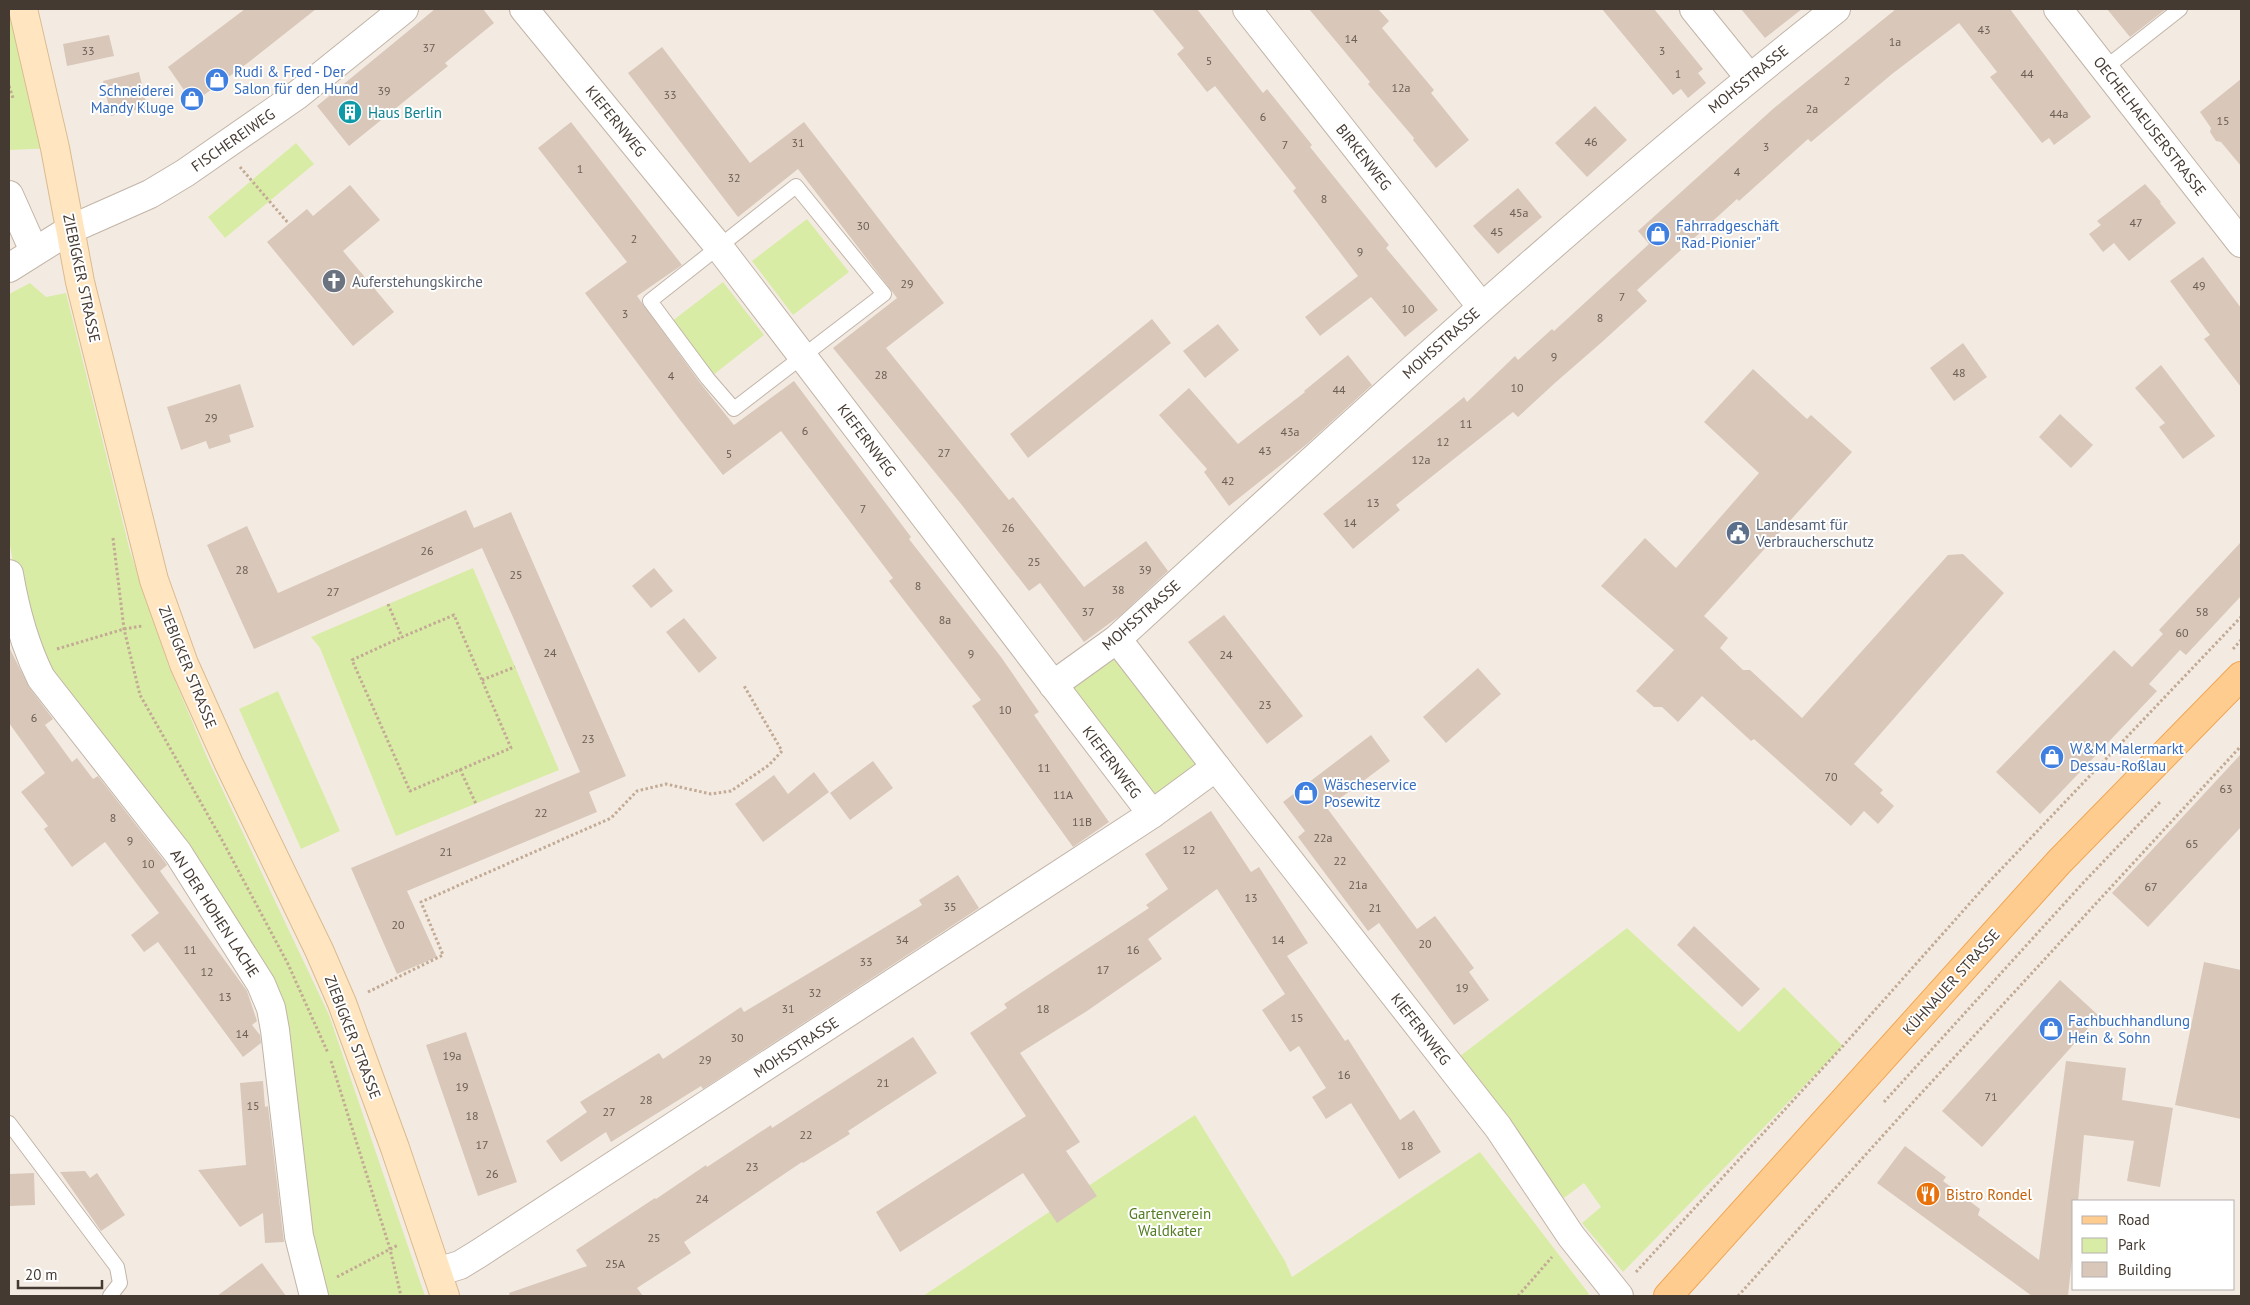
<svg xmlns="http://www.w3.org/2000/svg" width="2250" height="1305" font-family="'PT Sans',sans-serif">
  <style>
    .green { fill: #d9eca6 }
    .building { fill: #d9c7b9 }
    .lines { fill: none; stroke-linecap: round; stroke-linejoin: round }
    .lane-casing { stroke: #c2b4a7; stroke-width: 16 }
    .street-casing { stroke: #c2b4a7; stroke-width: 30 }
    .secondary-casing { stroke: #dbba8e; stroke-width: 30 }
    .primary-casing { stroke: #f0a653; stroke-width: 30 }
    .path { stroke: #c3aa94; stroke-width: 3; stroke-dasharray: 2.5 2.5; stroke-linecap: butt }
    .lane { stroke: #fff; stroke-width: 14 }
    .street { stroke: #fff; stroke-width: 28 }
    .secondary { stroke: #ffe5c0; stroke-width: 28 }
    .primary { stroke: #ffcc8f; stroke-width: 28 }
    .labels { text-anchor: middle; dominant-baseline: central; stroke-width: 4; stroke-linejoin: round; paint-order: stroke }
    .number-label { font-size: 12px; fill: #6a5d54 }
    .shop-label { font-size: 15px; fill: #366cbe; stroke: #fff; text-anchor: start }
    .street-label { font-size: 15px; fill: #453a32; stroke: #fff }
    .culture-label { font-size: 15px; fill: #0d838f; stroke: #fff; text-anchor: start }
    .worship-label { font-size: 15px; fill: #5b616d; stroke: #fff; text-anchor: start }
    .service-label { font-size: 15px; fill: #4e5e75; stroke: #fff; text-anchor: start }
    .food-label { font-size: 15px; fill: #c56008; stroke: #fff; text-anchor: start }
    .park-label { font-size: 15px; fill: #537c20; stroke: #fff }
  </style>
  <rect width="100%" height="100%" fill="#f3ebe2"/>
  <g class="green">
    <polygon points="9,9 23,9 55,148 9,150"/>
    <polygon points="296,143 314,164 225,238 208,217"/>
    <polygon points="807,219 849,272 793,315 752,261"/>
    <polygon points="723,282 764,335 708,379 667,325"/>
    <polygon points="30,283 46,297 66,293 130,551 168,664 207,757 329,1015 425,1296 326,1296 313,1244 282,1031 43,666 18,590 9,540 9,294"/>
    <polygon points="473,568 559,770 396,836 320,648 311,637"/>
    <polygon points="1117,654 1200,765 1151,802 1069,691"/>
    <polygon points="278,691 340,831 301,849 239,709"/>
    <polygon points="1627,928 1739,1032 1784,987 1843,1046 1623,1272 1582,1223 1601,1207 1584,1183 1564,1198 1455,1060"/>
    <polygon points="1195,1115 1285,1261 1292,1277 1480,1152 1589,1294 1587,1296 923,1296"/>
  </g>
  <g class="building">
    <polygon points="245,9 316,9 249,62 193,103 168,67"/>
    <polygon points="435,9 483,9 494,23 445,63 448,66 349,146 317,106"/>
    <polygon points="1152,9 1197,9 1263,93 1267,89 1312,145 1310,147 1389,245 1386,248 1438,310 1405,337 1371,297 1320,336 1305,317 1358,276 1293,191 1296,188 1215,86 1207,92 1177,54 1184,48"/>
    <polygon points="1309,9 1378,9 1389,21 1382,28 1434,90 1431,93 1469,140 1436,168 1413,140 1414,138 1368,84 1370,82"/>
    <polygon points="1602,9 1654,9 1703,69 1698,73 1706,83 1688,98 1681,89 1673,95"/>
    <polygon points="1741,9 1802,9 1765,38"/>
    <polygon points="1896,9 2010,9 2091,117 2054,145 2049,138 2042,143 1990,77 1997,72 1959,23 1892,74 1811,142 1808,139 1739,201 1737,199 1637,290 1647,301 1602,342 1556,382 1518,417 1513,412 1396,505 1400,510 1353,549 1323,514 1464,397 1467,402 1515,356 1518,360 1552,329 1554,331 1649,244 1638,231 1774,108"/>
    <polygon points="2107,9 2166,9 2130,37"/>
    <polygon points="109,35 114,56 67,66 63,44"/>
    <polygon points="662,47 750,163 804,122 944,303 886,348 1009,500 1013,497 1084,587 1146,541 1168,571 1121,615 1084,642 1040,583 1029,591 961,504 833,348 897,298 798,169 738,217 628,73"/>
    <polygon points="139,72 147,107 111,116 103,81"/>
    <polygon points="2241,79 2241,166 2221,142 2216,141 2210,132 2211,128 2200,112"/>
    <polygon points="1595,106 1627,140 1587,177 1555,143"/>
    <polygon points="571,122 682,265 637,296 701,384 734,425 794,381 911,537 909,539 1001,657 1039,712 1034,715 1109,822 1073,847 972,706 981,700 889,581 893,578 781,431 723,475 680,420 585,293 627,262 538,148"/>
    <polygon points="2145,184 2161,202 2160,203 2176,223 2129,261 2114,243 2103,252 2089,234 2101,225 2097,221"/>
    <polygon points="350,185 380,220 343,251 394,312 353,346 267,242 307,209 313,216"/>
    <polygon points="1518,188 1542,217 1498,254 1473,226"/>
    <polygon points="2203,257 2241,308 2241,387 2204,339 2210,335 2170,281"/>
    <polygon points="1152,319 1171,343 1028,458 1010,434"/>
    <polygon points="1218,324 1239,350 1205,378 1183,351"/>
    <polygon points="1963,343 1987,377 1954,401 1930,368"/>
    <polygon points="1348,355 1372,385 1307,444 1229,506 1204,472 1207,469 1159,415 1189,388 1238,444 1305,392 1304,391"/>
    <polygon points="2161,365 2215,436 2183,459 2159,427 2165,423 2135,388"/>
    <polygon points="1753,369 1807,419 1811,415 1852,452 1704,616 1728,638 1720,648 1743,670 1750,670 1802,718 1948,555 1963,554 2004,593 1854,764 1883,790 1880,793 1894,806 1878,824 1864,811 1851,826 1754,739 1751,741 1702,696 1678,722 1662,707 1654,707 1636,691 1674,650 1601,586 1645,538 1676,568 1759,473 1704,422"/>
    <polygon points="240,384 254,427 229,435 231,442 209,449 206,441 181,450 167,407"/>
    <polygon points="2060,414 2093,445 2071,468 2039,437"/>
    <polygon points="466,510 474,528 511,512 626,776 589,792 597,812 407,891 437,957 397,974 351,868 580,772 512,615 482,548 254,649 207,545 247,526 278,593"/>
    <polygon points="2241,542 2241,596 2186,655 2180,650 2149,684 2157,691 2040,814 1996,772 2114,650 2132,667 2163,634 2159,630"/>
    <polygon points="654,568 673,591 651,608 632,586"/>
    <polygon points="1224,615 1303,716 1267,744 1188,642"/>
    <polygon points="684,618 717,658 699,673 666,632"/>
    <polygon points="9,647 29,687 53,719 45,725 72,762 77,758 93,779 98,776 165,862 167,865 160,871 247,991 257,1021 252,1025 260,1035 261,1043 243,1057 158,942 144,952 131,935 159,913 105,842 72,867 44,829 48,826 21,792 45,773 9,723"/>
    <polygon points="1478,668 1501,694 1446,743 1423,717"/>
    <polygon points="1371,735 1390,761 1327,808 1417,929 1435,916 1474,968 1469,972 1489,1000 1454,1025 1379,923 1368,931 1298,837 1305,831 1283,802"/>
    <polygon points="2241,754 2241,827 2148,927 2112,893"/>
    <polygon points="873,761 893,788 850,820 830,793"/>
    <polygon points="814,772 829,792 763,842 735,804 774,775 788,794"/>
    <polygon points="1211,811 1251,872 1259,867 1308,943 1287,956 1345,1041 1348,1039 1400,1120 1414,1110 1441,1152 1399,1179 1351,1103 1326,1119 1312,1097 1326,1088 1299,1046 1290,1052 1262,1010 1285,994 1217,889 1148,939 1162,959 1087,1011 1020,1053 1080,1142 1066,1151 1097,1196 1057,1223 1023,1173 900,1252 876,1212 1026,1116 970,1033 1007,1008 1004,1004 1149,908 1146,905 1168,889 1145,854"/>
    <polygon points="958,875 979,908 703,1089 701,1086 611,1142 606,1132 561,1162 546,1141 587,1112 580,1102 659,1053 663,1059 741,1007 744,1012 826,963 922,905 919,900"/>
    <polygon points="1694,926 1760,989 1742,1007 1677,945"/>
    <polygon points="2204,962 2241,970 2241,1119 2175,1105"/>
    <polygon points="2060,980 2099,1016 1982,1147 1942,1111"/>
    <polygon points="466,1032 517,1182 478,1196 426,1045"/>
    <polygon points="913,1037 937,1073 848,1131 850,1134 803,1163 802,1162 684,1242 691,1253 637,1288 643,1296 510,1296 509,1293 587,1266 576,1250 655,1198 656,1199 706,1165 707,1167 771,1125 772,1128"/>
    <polygon points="2066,1061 2126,1068 2122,1100 2173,1108 2160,1187 2127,1181 2134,1141 2084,1135 2078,1201 2074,1201 2074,1239 2068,1296 2032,1296 1877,1183 1905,1146 1946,1177 1943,1181 1980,1209 1978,1215 2039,1260"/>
    <polygon points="263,1081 265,1107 268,1106 284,1242 265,1243 263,1213 240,1227 198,1170 246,1165 240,1083"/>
    <polygon points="85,1171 90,1178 97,1173 125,1215 101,1231 60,1172"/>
    <polygon points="34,1173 35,1205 9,1206 9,1174"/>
    <polygon points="262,1263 286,1296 217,1296"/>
  </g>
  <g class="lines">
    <g class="lane-casing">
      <g id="lane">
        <polyline points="2105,68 2180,9"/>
        <polygon points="796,186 884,294 734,409 708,379 650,301"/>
        <polyline points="9,1123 117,1267 120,1283 110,1296"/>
      </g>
    </g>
    <g class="street-casing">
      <g id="street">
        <polyline points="524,9 719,247 1152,814 1216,767 1498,1127 1571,1236 1619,1296"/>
        <polyline points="1247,9 1481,306"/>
        <polyline points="1694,9 1749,77"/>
        <polyline points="2058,9 2241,243"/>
        <polyline points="9,195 34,251"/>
        <polyline points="9,268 71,229 150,194 185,173 296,96 404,9"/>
        <path d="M9,574c6,35 16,72 32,104l137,175 83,131 10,24 4,22 24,206 15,60"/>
        <polyline points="1117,639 1216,767"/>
        <path d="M1053,685l64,-46c235,-215 469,-433 719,-630"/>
        <polyline points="437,1272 460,1265 478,1254 1152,814"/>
      </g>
    </g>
    <g class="secondary-casing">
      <polyline id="secondary" points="23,9 55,148 80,282 154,580 184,664 229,764 319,950 342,1003 395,1148 445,1296"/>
    </g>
    <g class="primary-casing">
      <polyline id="primary" points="1668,1296 2059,862 2241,676"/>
    </g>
    <g class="path">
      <polyline points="9,86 13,98"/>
      <polyline points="240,167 289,224"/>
      <polyline points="113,538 124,629 140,695 222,840 288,964 328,1053"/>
      <polyline points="388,604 402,637 454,615 511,748 410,791 352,660 402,637"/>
      <polyline points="57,649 124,629 142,626"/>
      <polyline points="2233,649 2241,640"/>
      <polyline points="482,680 515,667"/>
      <polyline points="460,769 476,804"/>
      <polyline points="368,992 443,955 421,902 611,818 637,791 666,784 711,794 731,791 769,765 782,751 743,684"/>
      <polyline points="331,1061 390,1249 401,1296"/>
      <polyline points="1884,1102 2083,883 2161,801"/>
      <polyline points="1636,1272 1843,1046 1987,884 2241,617"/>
      <polyline points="337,1277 398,1245"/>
      <polyline points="1518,1296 1552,1257"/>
      <polyline points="1738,1296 1915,1100 2241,746"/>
    </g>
    <use href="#lane" class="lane"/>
    <use href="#street" class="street"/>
    <use href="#secondary" class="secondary"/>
    <use href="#primary" class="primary"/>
  </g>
  <defs>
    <g id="shop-disc" transform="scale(1.25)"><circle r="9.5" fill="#3f7fe0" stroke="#fff"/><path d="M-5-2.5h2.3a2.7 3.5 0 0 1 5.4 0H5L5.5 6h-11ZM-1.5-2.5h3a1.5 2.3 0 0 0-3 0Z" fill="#fff"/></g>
    <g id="building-disc" transform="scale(1.25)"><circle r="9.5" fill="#0f9aa8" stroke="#fff"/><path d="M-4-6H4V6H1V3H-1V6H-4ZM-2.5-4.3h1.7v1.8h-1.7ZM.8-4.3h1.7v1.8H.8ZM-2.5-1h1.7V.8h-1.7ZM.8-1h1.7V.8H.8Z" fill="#fff"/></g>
    <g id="church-disc" transform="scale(1.25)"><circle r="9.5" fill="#6b7280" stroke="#fff"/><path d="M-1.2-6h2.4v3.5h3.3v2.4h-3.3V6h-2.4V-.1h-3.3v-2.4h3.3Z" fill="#fff"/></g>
    <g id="civic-disc" transform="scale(1.25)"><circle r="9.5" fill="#5c6f8a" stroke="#fff"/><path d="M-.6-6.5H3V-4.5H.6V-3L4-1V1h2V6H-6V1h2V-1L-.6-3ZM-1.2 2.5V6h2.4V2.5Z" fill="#fff"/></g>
    <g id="restaurant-disc" transform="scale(1.25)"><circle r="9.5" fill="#e8710a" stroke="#fff"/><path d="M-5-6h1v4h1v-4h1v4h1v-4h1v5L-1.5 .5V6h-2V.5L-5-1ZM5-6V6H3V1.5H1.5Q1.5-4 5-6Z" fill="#fff"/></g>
  </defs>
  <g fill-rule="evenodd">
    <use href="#shop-disc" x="217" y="80"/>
    <use href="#shop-disc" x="192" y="99"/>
    <use href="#building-disc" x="350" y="112"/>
    <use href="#shop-disc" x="1658" y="234"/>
    <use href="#church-disc" x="334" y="281"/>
    <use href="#civic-disc" x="1738" y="533"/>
    <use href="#shop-disc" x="2052" y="757"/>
    <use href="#shop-disc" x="1306" y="793"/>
    <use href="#shop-disc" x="2051" y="1029"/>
    <use href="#restaurant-disc" x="1928" y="1194"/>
  </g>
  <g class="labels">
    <g class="number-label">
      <text x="1984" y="29">43</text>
      <text x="1351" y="38">14</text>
      <text x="1895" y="41">1a</text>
      <text x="429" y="47">37</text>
      <text x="88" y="50">33</text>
      <text x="1662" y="50">3</text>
      <text x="1209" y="60">5</text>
      <text x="1678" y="73">1</text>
      <text x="2027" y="73">44</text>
      <text x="1847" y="80">2</text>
      <text x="1401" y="87">12a</text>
      <text x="384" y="90">39</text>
      <text x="670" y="94">33</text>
      <text x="1812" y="108">2a</text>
      <text x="2059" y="113">44a</text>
      <text x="1263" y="116">6</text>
      <text x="2223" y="120">15</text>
      <text x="1591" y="141">46</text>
      <text x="798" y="142">31</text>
      <text x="1285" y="144">7</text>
      <text x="1766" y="146">3</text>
      <text x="580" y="168">1</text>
      <text x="1737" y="171">4</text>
      <text x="734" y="177">32</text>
      <text x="1324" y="198">8</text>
      <text x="1519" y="212">45a</text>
      <text x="2136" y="222">47</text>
      <text x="863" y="225">30</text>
      <text x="1497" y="231">45</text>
      <text x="634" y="238">2</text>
      <text x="1360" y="251">9</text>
      <text x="907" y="283">29</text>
      <text x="2199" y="285">49</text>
      <text x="1622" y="296">7</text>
      <text x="1408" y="308">10</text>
      <text x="625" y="313">3</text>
      <text x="1600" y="317">8</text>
      <text x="1554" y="356">9</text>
      <text x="1959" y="372">48</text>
      <text x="881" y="374">28</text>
      <text x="671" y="375">4</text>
      <text x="1517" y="387">10</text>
      <text x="1339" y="389">44</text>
      <text x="211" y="417">29</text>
      <text x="1466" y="423">11</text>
      <text x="805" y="430">6</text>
      <text x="1290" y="431">43a</text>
      <text x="1443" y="441">12</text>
      <text x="1265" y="450">43</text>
      <text x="944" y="452">27</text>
      <text x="729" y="453">5</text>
      <text x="1421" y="459">12a</text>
      <text x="1228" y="480">42</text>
      <text x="1373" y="502">13</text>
      <text x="863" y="508">7</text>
      <text x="1350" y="522">14</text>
      <text x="1008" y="527">26</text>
      <text x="427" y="550">26</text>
      <text x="1034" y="561">25</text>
      <text x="242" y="569">28</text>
      <text x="1145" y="569">39</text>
      <text x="516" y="574">25</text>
      <text x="918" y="585">8</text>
      <text x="1118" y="589">38</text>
      <text x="333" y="591">27</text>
      <text x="1088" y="611">37</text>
      <text x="2202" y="611">58</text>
      <text x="945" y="619">8a</text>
      <text x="2182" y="632">60</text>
      <text x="550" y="652">24</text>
      <text x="971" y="653">9</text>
      <text x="1226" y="654">24</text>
      <text x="1265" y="704">23</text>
      <text x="1005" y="709">10</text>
      <text x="34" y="717">6</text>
      <text x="588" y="738">23</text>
      <text x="1044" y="767">11</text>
      <text x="1831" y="776">70</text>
      <text x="2226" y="788">63</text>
      <text x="1063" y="794">11A</text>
      <text x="541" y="812">22</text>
      <text x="113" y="817">8</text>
      <text x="1082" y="821">11B</text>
      <text x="1323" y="837">22a</text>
      <text x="130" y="840">9</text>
      <text x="2192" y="843">65</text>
      <text x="1189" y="849">12</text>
      <text x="446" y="851">21</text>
      <text x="1340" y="860">22</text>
      <text x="148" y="863">10</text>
      <text x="1358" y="884">21a</text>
      <text x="2151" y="886">67</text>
      <text x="1251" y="897">13</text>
      <text x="950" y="906">35</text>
      <text x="1375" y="907">21</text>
      <text x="398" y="924">20</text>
      <text x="902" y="939">34</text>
      <text x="1278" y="939">14</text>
      <text x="1425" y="943">20</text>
      <text x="190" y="949">11</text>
      <text x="1133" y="949">16</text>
      <text x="866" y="961">33</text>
      <text x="1103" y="969">17</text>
      <text x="207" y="971">12</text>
      <text x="1462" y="987">19</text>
      <text x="815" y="992">32</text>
      <text x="225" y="996">13</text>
      <text x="788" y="1008">31</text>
      <text x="1043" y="1008">18</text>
      <text x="1297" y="1017">15</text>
      <text x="242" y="1033">14</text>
      <text x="737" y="1037">30</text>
      <text x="452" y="1055">19a</text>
      <text x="705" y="1059">29</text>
      <text x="1344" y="1074">16</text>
      <text x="883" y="1082">21</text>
      <text x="462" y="1086">19</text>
      <text x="1991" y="1096">71</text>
      <text x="646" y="1099">28</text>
      <text x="253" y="1105">15</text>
      <text x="609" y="1111">27</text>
      <text x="472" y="1115">18</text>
      <text x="806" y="1134">22</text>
      <text x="482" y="1144">17</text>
      <text x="1407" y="1145">18</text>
      <text x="752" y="1166">23</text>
      <text x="492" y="1173">26</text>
      <text x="702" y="1198">24</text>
      <text x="654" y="1237">25</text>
      <text x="615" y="1263">25A</text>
    </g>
    <g class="shop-label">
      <text x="234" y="71">Rudi &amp; Fred - Der<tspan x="234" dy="17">Salon für den Hund</tspan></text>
      <text x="174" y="90" text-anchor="end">Schneiderei<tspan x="174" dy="17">Mandy Kluge</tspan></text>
      <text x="1676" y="225">Fahrradgeschäft<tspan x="1676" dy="17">"Rad-Pionier"</tspan></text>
      <text x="2070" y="748">W&amp;M Malermarkt<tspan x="2070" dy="17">Dessau-Roßlau</tspan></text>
      <text x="1324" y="784">Wäscheservice<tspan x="1324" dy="17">Posewitz</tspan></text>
      <text x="2068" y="1020">Fachbuchhandlung<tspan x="2068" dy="17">Hein &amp; Sohn</tspan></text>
    </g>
    <g class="street-label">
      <text transform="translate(1748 79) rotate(-39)">MOHSSTRASSE</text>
      <text transform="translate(616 121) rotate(51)">KIEFERNWEG</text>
      <text transform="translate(2150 126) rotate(52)">OECHELHAEUSERSTRASSE</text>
      <text transform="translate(233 140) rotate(-35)">FISCHEREIWEG</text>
      <text transform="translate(1364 157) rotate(52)">BIRKENWEG</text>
      <text transform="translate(82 278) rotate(78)">ZIEBIGKER STRASSE</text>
      <text transform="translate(1441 343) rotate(-42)">MOHSSTRASSE</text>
      <text transform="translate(867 440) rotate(53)">KIEFERNWEG</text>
      <text transform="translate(1141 615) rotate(-41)">MOHSSTRASSE</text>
      <text transform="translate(188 667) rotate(68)">ZIEBIGKER STRASSE</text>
      <text transform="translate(1112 762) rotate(53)">KIEFERNWEG</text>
      <text transform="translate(215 913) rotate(57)">AN DER HOHEN LACHE</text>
      <text transform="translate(1951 982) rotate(-48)">KÜHNAUER STRASSE</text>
      <text transform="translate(1421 1029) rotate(52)">KIEFERNWEG</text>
      <text transform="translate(353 1037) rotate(69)">ZIEBIGKER STRASSE</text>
      <text transform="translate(796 1047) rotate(-33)">MOHSSTRASSE</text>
    </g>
    <g class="culture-label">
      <text x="368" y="112">Haus Berlin</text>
    </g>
    <g class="worship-label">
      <text x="352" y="281">Auferstehungskirche</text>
    </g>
    <g class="service-label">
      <text x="1756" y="524">Landesamt für<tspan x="1756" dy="17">Verbraucherschutz</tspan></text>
    </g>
    <g class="food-label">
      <text x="1946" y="1194">Bistro Rondel</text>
    </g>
    <g class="park-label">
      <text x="1170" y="1213">Gartenverein<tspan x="1170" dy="17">Waldkater</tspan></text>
    </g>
  </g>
  <rect width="2250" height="1305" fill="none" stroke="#453a32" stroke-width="20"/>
  <rect x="2072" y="1200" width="162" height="90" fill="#ffffff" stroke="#b5b0ad"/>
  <rect x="2082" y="1216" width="25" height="8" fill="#ffcc8f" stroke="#b5b0ad"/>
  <text x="2118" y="1225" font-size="15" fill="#453a32">Road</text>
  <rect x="2082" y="1238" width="25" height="15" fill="#d9eca6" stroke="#b5b0ad"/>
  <text x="2118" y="1250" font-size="15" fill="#453a32">Park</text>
  <rect x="2082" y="1262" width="25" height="15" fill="#d9c7b9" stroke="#b5b0ad"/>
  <text x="2118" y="1275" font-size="15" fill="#453a32">Building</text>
  <path d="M18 1280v8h84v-8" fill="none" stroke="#453a32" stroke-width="2.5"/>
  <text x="25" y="1280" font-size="15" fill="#453a32" stroke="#ffffff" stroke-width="4" paint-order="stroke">20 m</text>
</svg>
